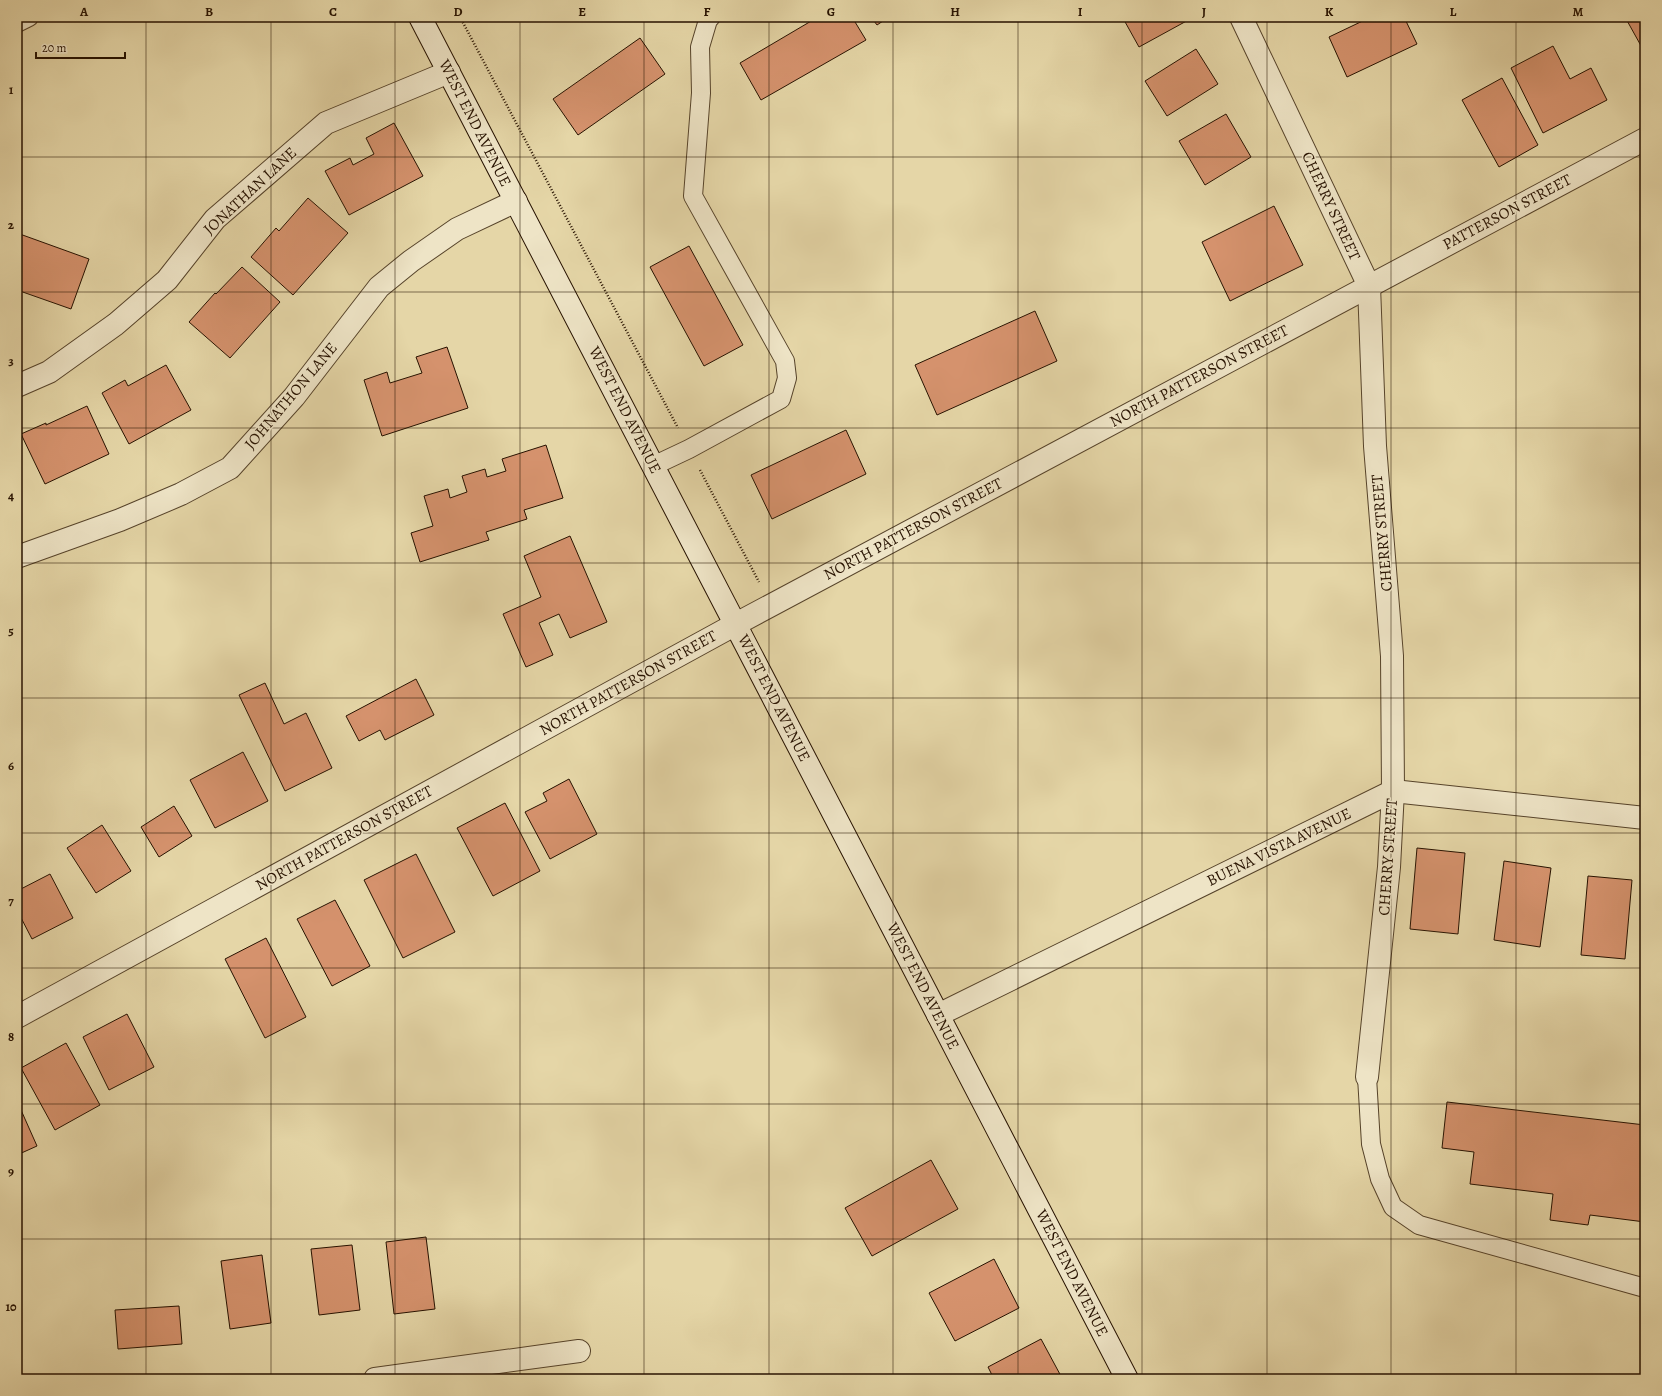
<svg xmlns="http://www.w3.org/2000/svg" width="1662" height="1396" font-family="Alegreya,serif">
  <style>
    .building { fill: #d5926d; stroke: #271200 }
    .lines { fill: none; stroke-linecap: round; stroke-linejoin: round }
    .service-casing { stroke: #56432a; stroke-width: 20 }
    .minor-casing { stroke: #56432a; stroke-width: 24 }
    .secondary-casing { stroke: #271200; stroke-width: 24 }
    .path { stroke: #271200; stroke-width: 2.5; stroke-dasharray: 1 2; stroke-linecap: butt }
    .service { stroke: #eee4c6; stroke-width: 18 }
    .minor { stroke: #eee4c6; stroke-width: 22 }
    .secondary { stroke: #eee4c6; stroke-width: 22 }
    .grid { fill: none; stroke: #271200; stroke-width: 1; stroke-opacity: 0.55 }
    .labels { text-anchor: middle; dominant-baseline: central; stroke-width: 3; stroke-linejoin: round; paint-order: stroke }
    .street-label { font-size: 16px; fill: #271200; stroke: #eee4c6 }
    .neatline { fill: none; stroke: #271200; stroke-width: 1.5 }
    .grid-label { font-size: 13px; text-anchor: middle; font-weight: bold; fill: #271200 }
  </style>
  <rect width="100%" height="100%" fill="#e5d6a7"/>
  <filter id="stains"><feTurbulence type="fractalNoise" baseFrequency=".005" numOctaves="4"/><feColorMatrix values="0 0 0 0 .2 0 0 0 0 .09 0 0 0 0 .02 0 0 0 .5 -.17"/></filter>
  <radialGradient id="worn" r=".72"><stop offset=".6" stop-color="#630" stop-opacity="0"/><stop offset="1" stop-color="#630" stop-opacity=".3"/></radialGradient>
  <g class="building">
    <polygon points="818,17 852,17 866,40 761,100 740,63"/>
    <polygon points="871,17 889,17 877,25"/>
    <polygon points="1129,17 1191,17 1192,18 1139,47 1124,20"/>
    <polygon points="1371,17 1404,17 1417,44 1347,77 1329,37"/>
    <polygon points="1625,17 1645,17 1645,53"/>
    <polygon points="640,38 665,74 578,135 553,99"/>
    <polygon points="1553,46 1570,79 1591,68 1607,100 1543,133 1511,68"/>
    <polygon points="1196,49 1218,84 1167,116 1145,81"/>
    <polygon points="1502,78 1538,145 1499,167 1462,100"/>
    <polygon points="1226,114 1251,157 1205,185 1179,141"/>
    <polygon points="394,123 423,176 349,215 325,171 350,158 353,165 374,154 366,138"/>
    <polygon points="308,198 348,233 293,295 251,257 276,228 279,231"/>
    <polygon points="1274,206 1303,265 1230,301 1202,242"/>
    <polygon points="17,233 89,259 71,309 17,290"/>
    <polygon points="689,246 743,345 704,366 650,267"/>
    <polygon points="242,267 280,302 230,358 189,322 215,293 216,294"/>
    <polygon points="1035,311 1057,361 937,415 915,365"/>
    <polygon points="447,347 468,408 382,436 364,380 387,372 390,383 422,373 416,357"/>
    <polygon points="166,365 191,410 129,444 102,393 125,380 128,386"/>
    <polygon points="87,406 109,454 45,484 21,434 46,423 46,425"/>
    <polygon points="846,430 866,474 772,519 751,475"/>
    <polygon points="546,445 563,498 524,510 527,519 486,532 489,540 420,562 411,533 433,526 424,496 448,489 450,498 467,492 462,476 485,469 487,477 506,471 502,459"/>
    <polygon points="570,536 607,622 570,638 559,614 539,623 553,655 526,667 503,614 541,597 524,556"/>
    <polygon points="416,679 434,715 385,740 380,730 359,741 346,716"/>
    <polygon points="265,683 284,724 306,713 332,768 285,791 239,695"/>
    <polygon points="243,752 268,801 215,828 190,780"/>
    <polygon points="569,779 597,834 550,859 525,812 547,801 543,793"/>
    <polygon points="505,803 540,871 493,896 457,828"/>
    <polygon points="174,806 192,836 159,857 141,827"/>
    <polygon points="102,825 131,871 96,893 67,848"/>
    <polygon points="1417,848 1465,853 1458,934 1410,929"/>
    <polygon points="416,854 455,932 403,958 364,880"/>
    <polygon points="1504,861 1551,868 1540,947 1494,940"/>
    <polygon points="50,874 73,918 32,939 17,910 17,891"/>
    <polygon points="1588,876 1632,880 1625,959 1581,955"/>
    <polygon points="335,900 370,966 332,986 297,919"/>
    <polygon points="266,938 306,1017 265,1038 225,959"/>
    <polygon points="127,1014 154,1067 109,1090 83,1037"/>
    <polygon points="66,1043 100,1105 55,1130 21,1068"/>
    <polygon points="17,1101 37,1146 17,1155"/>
    <polygon points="1447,1102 1645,1125 1645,1222 1590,1215 1588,1225 1550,1220 1553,1194 1470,1184 1474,1152 1442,1148"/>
    <polygon points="931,1160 958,1209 872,1256 845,1208"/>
    <polygon points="426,1237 435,1309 394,1314 386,1242"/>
    <polygon points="352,1245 360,1310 319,1315 311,1249"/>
    <polygon points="262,1255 271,1323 230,1329 221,1261"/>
    <polygon points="994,1259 1019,1308 955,1341 929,1293"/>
    <polygon points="179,1306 182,1344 118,1349 115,1310"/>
    <polygon points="1041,1339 1062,1378 994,1379 988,1367"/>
  </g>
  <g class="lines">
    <g class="service-casing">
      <g id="service">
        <polyline points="17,23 29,17"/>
        <polyline points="653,466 689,449 781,399 787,378 785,361 693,196 701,93 700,47 708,20 711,17"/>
        <polyline points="1367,1077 1371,1144 1380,1179 1393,1207 1419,1225 1645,1288"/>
      </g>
    </g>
    <g class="minor-casing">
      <g id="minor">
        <polyline points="1241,17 1369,286 1375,446 1392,656 1393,791 1389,867 1367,1077"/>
        <polyline points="17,386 49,372 116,324 167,280 215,219 326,123 449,72"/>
        <polyline points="17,557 120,520 181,494 230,468 294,397 379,287 411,261 457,229 516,201"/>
        <polyline points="938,1015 1393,791 1645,818"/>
        <polyline points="17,1017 736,624 1645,139"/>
        <polyline points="375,1379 579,1351"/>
      </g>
    </g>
    <g class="secondary-casing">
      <polyline id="secondary" points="420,17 1127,1379"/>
    </g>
    <g class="path">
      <polyline points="460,17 678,428"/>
      <polyline points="700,470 759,582"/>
    </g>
    <use href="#service" class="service"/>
    <use href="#minor" class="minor"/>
    <use href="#secondary" class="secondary"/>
  </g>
  <path class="grid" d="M146,17v1362M271,17v1362M395,17v1362M520,17v1362M644,17v1362M769,17v1362M893,17v1362M1018,17v1362M1142,17v1362M1267,17v1362M1391,17v1362M1516,17v1362M17,157h1628M17,292h1628M17,428h1628M17,563h1628M17,698h1628M17,833h1628M17,968h1628M17,1104h1628M17,1239h1628"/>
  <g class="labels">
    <g class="street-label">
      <text transform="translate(475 123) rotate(63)">WEST END AVENUE</text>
      <text transform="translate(250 191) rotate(-43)">JONATHAN LANE</text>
      <text transform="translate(1331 206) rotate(65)">CHERRY STREET</text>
      <text transform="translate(1507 212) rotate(-28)">PATTERSON STREET</text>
      <text transform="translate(1199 376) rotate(-28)">NORTH PATTERSON STREET</text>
      <text transform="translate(291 396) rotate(-50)">JOHNATHON LANE</text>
      <text transform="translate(625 410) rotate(63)">WEST END AVENUE</text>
      <text transform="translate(913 529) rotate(-28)">NORTH PATTERSON STREET</text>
      <text transform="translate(1382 533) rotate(-95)">CHERRY STREET</text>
      <text transform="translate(628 683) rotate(-29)">NORTH PATTERSON STREET</text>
      <text transform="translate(774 698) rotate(63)">WEST END AVENUE</text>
      <text transform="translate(344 838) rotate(-29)">NORTH PATTERSON STREET</text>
      <text transform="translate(1279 847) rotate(-26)">BUENA VISTA AVENUE</text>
      <text transform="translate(1388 857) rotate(-86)">CHERRY STREET</text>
      <text transform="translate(923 986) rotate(63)">WEST END AVENUE</text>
      <text transform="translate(1072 1273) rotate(63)">WEST END AVENUE</text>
    </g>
  </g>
  <rect width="1662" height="1396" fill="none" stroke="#e5d6a7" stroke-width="44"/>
  <path d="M36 52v6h89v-6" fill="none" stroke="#271200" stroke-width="2"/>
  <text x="42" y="52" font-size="12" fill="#271200" stroke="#eee4c6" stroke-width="3" paint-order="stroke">20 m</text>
  <rect x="22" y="22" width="1618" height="1352" class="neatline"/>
  <g class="grid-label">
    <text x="84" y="16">A</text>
    <text x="209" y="16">B</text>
    <text x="333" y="16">C</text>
    <text x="458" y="16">D</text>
    <text x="582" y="16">E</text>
    <text x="707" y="16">F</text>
    <text x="831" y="16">G</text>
    <text x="955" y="16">H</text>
    <text x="1080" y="16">I</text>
    <text x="1204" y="16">J</text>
    <text x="1329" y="16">K</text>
    <text x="1453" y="16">L</text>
    <text x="1578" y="16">M</text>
    <text x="11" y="94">1</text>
    <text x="11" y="229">2</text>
    <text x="11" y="365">3</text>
    <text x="11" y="500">4</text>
    <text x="11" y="635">5</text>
    <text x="11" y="770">6</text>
    <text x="11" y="905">7</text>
    <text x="11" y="1041">8</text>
    <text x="11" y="1176">9</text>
    <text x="11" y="1311">10</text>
  </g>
  <rect width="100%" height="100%" filter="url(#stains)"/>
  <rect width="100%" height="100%" fill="url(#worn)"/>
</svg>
